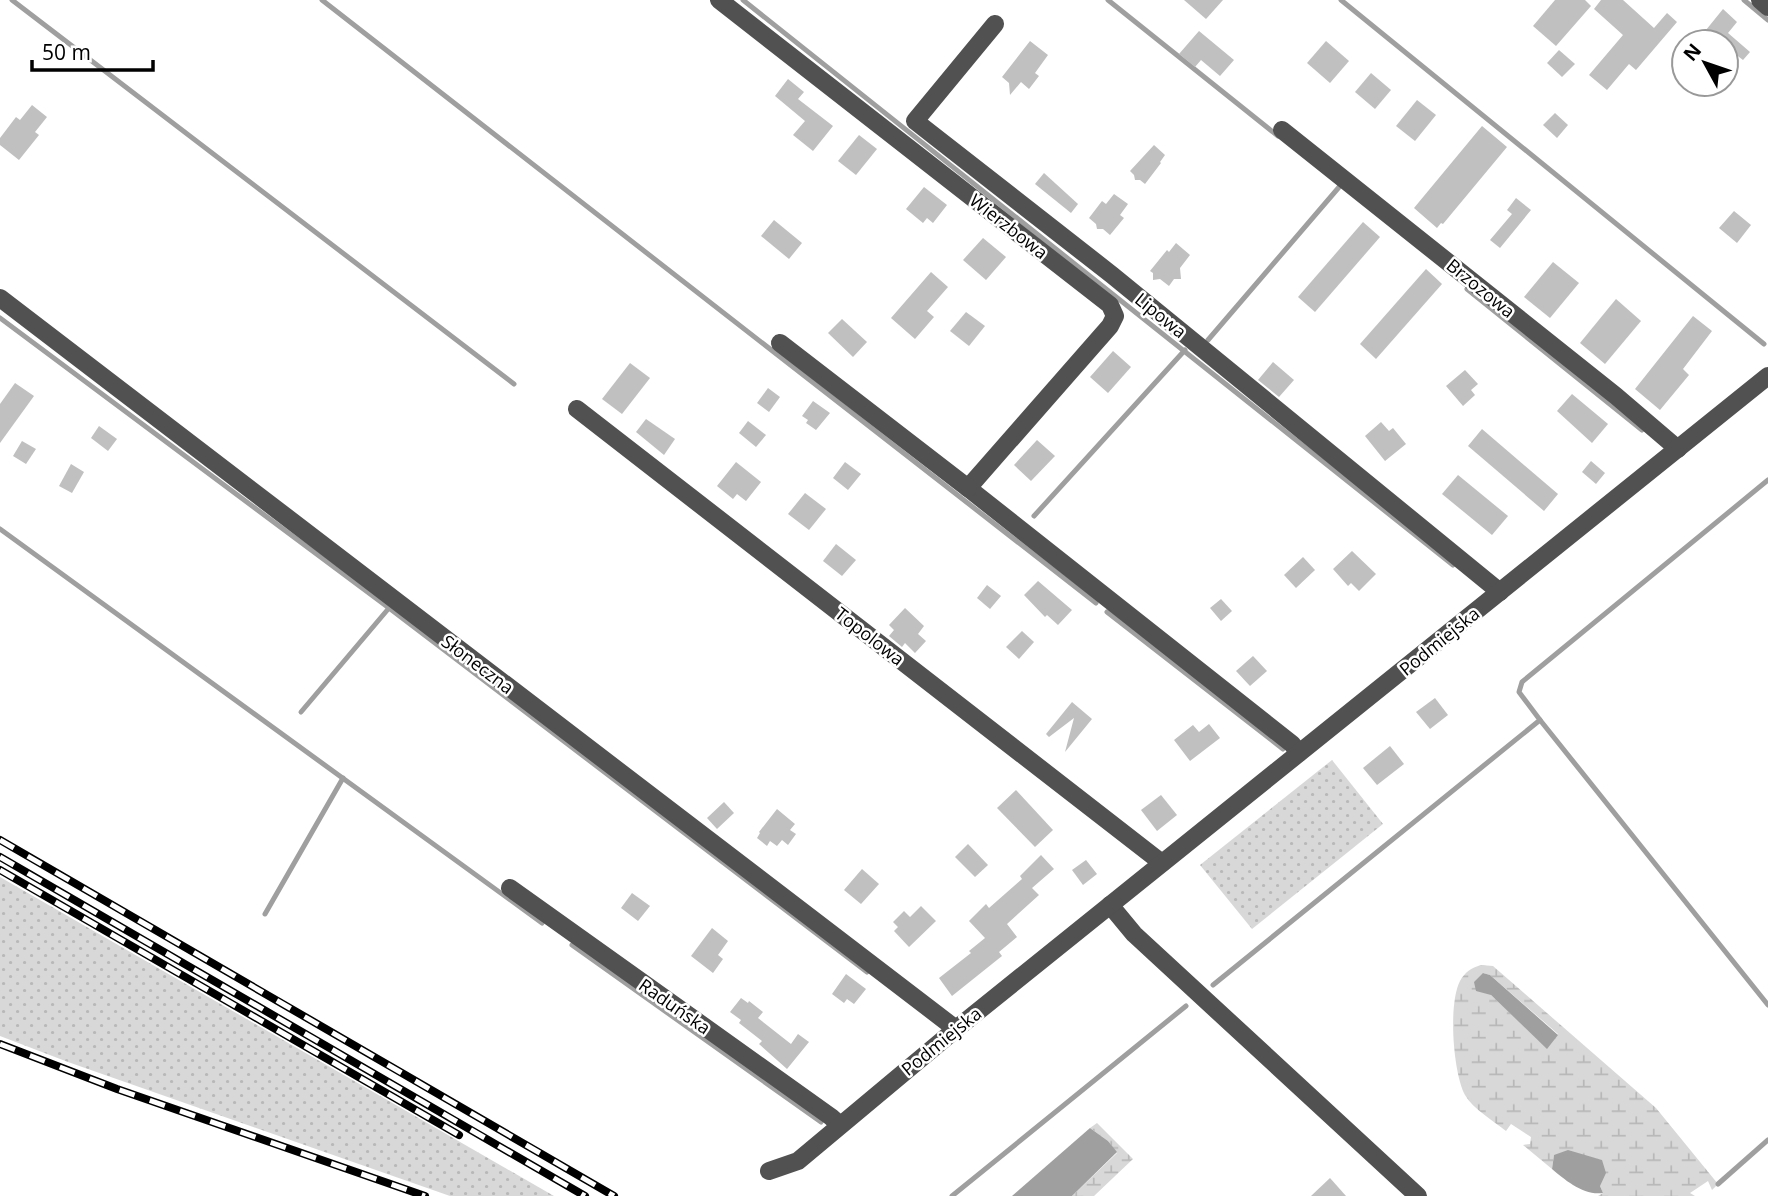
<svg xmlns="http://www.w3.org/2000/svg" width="1768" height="1196" font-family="'Open Sans',sans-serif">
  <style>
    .grass { fill: url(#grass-dots) }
    .wetland { fill: url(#wetland-marsh); fill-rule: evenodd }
    .water { fill: #9f9f9f }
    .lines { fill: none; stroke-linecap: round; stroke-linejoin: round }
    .stream { stroke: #9f9f9f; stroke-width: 5 }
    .building { fill: #c0c0c0 }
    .minor { stroke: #515151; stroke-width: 18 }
    .rail-casing { stroke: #000; stroke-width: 8 }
    .rail { stroke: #fff; stroke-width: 5; stroke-dasharray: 16; stroke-linecap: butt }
    .labels { text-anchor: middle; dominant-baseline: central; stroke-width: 5; stroke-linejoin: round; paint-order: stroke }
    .street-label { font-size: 18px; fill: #000; stroke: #fff }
  </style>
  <defs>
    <pattern id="grass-dots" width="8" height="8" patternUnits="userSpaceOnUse" patternTransform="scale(1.75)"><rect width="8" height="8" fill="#d8d8d8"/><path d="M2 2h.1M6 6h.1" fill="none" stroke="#b8b8b8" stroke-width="1.8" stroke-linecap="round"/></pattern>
    <pattern id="wetland-marsh" width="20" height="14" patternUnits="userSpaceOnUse" patternTransform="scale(1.75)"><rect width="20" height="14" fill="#d8d8d8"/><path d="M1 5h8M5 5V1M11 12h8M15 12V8" fill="none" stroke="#b8b8b8"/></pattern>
  </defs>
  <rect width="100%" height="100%" fill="#fff"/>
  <g class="grass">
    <polygon points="1332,760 1383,824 1252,929 1200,865"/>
    <polygon points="0,877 554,1196 450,1196 68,1062 0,1036"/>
  </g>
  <g class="wetland">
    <path d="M1481,965l12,1 163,142 62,76 -6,6 -4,-9 -18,12 5,3h-97l5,-3 -3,-7 1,-26 -12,-3 -35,-2 -2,14 -29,-24 7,-1 1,-7 -20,-13 -5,7c-12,-10 -33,-22 -41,-36 -12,-23 -17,-91 -5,-114 5,-9 11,-13 21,-16zM1483,973l7,2 68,59 -11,14 -56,-53z"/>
    <polygon points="1097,1123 1133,1159 1094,1196 1072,1196 1117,1153 1108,1141 1090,1128"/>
  </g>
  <g class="water">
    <polygon points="1483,973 1490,975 1558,1035 1547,1049 1491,995 1476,991 1474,982"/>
    <polygon points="1090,1128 1108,1141 1117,1152 1072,1196 1012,1196"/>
    <path d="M1568,1150l34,10 4,13 -6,13 3,7c-19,3 -38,-13 -51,-24l2,-14z"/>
  </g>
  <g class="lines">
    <g class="stream">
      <polyline points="12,0 514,384"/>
      <polyline points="322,0 1096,603"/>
      <polyline points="743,0 1453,565"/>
      <polyline points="1108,0 1278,136"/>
      <polyline points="1341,0 1764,344"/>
      <polyline points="1744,0 1768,20"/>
      <polyline points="1467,289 1642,430"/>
      <polyline points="0,318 389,608 867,972"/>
      <polyline points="1208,340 1340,186"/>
      <polyline points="1034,516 1185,350"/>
      <polyline points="0,529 542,923"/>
      <polyline points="1107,612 1283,749"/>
      <polyline points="301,712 389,608"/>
      <polyline points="1540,720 1768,1005"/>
      <polyline points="265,914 343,778"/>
      <polyline points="572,945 821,1122"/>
      <polyline points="1213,985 1540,720 1519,692 1522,682 1768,480"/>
      <polyline points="1718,1184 1768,1140"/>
      <polyline points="952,1196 1186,1006"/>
    </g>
  </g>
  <g class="building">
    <polygon points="1184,0 1223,0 1206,19"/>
    <polygon points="1555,0 1585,0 1591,6 1556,46 1533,26"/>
    <polygon points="1601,0 1623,0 1654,28 1667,13 1677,22 1636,70 1629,64 1607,90 1589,75 1623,35 1594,9"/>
    <polygon points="1723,9 1737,22 1728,33 1750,52 1743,60 1726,47 1726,42 1720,42 1706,30"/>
    <polygon points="1199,31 1234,60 1220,76 1201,60 1195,67 1179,54"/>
    <polygon points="1030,41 1048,55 1035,73 1039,76 1029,89 1021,82 1010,95 1009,83 1002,77"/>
    <polygon points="1326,41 1349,61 1330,83 1307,63"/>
    <polygon points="1559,50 1575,64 1562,77 1547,63"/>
    <polygon points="1371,73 1391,90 1375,109 1355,92"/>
    <polygon points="788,79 804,92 798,99 833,126 813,151 793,135 805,121 775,96"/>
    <polygon points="1417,100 1436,115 1415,141 1396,126"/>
    <polygon points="32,105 47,117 35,132 39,135 19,160 0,145 0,138 16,117 20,120"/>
    <polygon points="1555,113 1568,125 1557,138 1543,125"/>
    <polygon points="1482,126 1507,147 1443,224 1441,223 1437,228 1414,208"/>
    <polygon points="859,135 877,149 856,175 838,161"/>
    <polygon points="1154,145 1165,155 1160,162 1161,163 1145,184 1140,180 1135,180 1134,175 1130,171"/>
    <polygon points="1044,173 1078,204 1071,213 1035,184"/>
    <polygon points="924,187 947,205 933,223 927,218 923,223 906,209"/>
    <polygon points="1114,194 1128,204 1120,215 1124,218 1110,235 1103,229 1097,229 1096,224 1089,218 1102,201 1106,204"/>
    <polygon points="1516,198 1531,210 1500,248 1490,240 1512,214 1507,210"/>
    <polygon points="1734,211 1751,225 1737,243 1719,228"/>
    <polygon points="774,220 802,243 789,259 761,236"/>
    <polygon points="1363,222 1380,237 1315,312 1298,297"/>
    <polygon points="983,238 1006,257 986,280 963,260"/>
    <polygon points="1176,243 1190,255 1180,268 1181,279 1174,279 1169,286 1160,279 1153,280 1153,273 1150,271 1167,250 1169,252"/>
    <polygon points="1553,262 1579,283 1550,318 1524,297"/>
    <polygon points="1426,269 1442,284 1376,359 1360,344"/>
    <polygon points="931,272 948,287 927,311 934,317 915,339 891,318"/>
    <polygon points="1616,299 1641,321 1605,364 1580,343"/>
    <polygon points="966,312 985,326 969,346 950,331"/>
    <polygon points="1693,316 1712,331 1683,369 1689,375 1660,410 1635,389"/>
    <polygon points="842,319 867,342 853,357 828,333"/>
    <polygon points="1113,351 1131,367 1108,393 1090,377"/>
    <polygon points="1273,362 1294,380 1279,397 1258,380"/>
    <polygon points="630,363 650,378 622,414 602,399"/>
    <polygon points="1465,370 1478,384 1471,390 1475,395 1463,406 1446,386"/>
    <polygon points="15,383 34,396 0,443 0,404"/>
    <polygon points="768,388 780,397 769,412 757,403"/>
    <polygon points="1572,394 1608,424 1592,443 1557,411"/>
    <polygon points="813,401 830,413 816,430 806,423 808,420 802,416"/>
    <polygon points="646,419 675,439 664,455 636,432"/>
    <polygon points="748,421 766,435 756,447 739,433"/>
    <polygon points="1381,422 1389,431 1393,428 1406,444 1385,461 1365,436"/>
    <polygon points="99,426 117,439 108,451 91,438"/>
    <polygon points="1482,429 1558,494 1544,511 1468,446"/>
    <polygon points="1037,440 1055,456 1031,481 1014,465"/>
    <polygon points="22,441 36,449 26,464 13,456"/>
    <polygon points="1591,461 1605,473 1596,484 1582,472"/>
    <polygon points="736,462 761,482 746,501 737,494 733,499 717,486"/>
    <polygon points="845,462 861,474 848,490 833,478"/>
    <polygon points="71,464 84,472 72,493 59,486"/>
    <polygon points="1458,475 1508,516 1492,535 1442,494"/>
    <polygon points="805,493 826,509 809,530 788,514"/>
    <polygon points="836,544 856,560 842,576 823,561"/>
    <polygon points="1352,551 1376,574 1359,591 1351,583 1348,586 1333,569"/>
    <polygon points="1303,557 1315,570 1296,588 1284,575"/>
    <polygon points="1038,581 1072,610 1058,625 1047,615 1045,617 1024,595"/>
    <polygon points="987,585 1001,596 990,609 977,598"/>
    <polygon points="1221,599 1232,611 1221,621 1210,608"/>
    <polygon points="905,608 924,626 918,634 926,641 915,653 905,643 902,647 889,636 894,630 889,625"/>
    <polygon points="1022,631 1034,642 1019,659 1006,647"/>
    <polygon points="1253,656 1267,671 1250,686 1236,671"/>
    <polygon points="1435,698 1448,715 1430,729 1416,712"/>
    <polygon points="1072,702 1092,719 1065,752 1074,718 1049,737 1046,734"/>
    <polygon points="1209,724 1220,738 1190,761 1174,740 1193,725 1199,732"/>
    <polygon points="1390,746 1404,764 1377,785 1363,768"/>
    <polygon points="1016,790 1053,830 1035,847 997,808"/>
    <polygon points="1161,795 1177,815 1157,831 1141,810"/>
    <polygon points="724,802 734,813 717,829 707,818"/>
    <polygon points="777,809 795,824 790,830 796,834 788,845 782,840 777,846 770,841 767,846 757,838 760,833 759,832"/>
    <polygon points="968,844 988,865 975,877 955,857"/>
    <polygon points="1041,855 1054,869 1032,888 1039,895 1007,924 1017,937 999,952 1002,956 952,996 939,978 971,953 969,951 985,938 969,921 986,904 989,908 1022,879 1020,876"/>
    <polygon points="1086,860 1097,874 1083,885 1072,870"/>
    <polygon points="862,869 879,884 861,904 844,890"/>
    <polygon points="632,893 650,906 638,921 621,908"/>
    <polygon points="921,906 936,921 909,947 894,931 898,927 893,922 904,911 910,917"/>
    <polygon points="712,928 728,941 718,955 723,959 713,973 691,956"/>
    <polygon points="846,974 866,989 854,1004 847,999 844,1003 832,994"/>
    <polygon points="741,998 748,1003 749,1001 763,1012 758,1018 791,1044 798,1034 809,1042 787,1069 759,1044 762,1041 739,1023 741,1020 730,1012"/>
    <polygon points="1330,1178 1346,1196 1311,1196"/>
  </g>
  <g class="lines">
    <g class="minor">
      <polyline points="719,0 1110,305 1115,316 1110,326 968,488 1292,744 1299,753"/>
      <polyline points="1760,0 1768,7"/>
      <polyline points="995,24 915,121 1112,275 1500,592"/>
      <polyline points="1282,130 1616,396 1678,449"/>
      <polyline points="0,298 956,1029"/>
      <polyline points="780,343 968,488"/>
      <polyline points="577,409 1162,863"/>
      <polyline points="510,888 831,1117 840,1125"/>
      <polyline points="1110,905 1134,934 1418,1196"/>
      <polyline points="769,1171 798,1161 956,1029 1768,376"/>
    </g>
    <g class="rail-casing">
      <g id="rail">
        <polyline points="0,840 614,1196"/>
        <polyline points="0,857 585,1196"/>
        <polyline points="0,870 459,1135"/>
        <polyline points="0,1044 117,1089 425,1196"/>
      </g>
    </g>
    <use href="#rail" class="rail"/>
  </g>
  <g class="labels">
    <g class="street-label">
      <text transform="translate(1009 226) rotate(38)">Wierzbowa</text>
      <text transform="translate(1481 288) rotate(39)">Brzozowa</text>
      <text transform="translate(1161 315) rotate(39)">Lipowa</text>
      <text transform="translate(870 636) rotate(38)">Topolowa</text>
      <text transform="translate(1439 641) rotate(-39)">Podmiejska</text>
      <text transform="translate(478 664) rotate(37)">Słoneczna</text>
      <text transform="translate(675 1006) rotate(35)">Raduńska</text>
      <text transform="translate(941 1041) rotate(-39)">Podmiejska</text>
    </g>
  </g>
  <g transform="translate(1705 63) rotate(310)"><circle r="33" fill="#ffffff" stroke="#999999" stroke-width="2"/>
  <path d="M0-5L12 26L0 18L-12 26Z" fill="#000000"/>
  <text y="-10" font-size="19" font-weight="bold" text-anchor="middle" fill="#000000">N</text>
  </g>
  <path d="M32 60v10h121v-10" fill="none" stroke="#000000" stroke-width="3.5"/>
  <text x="42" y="60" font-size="21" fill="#000000" stroke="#ffffff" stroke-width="5" paint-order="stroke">50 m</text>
</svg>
